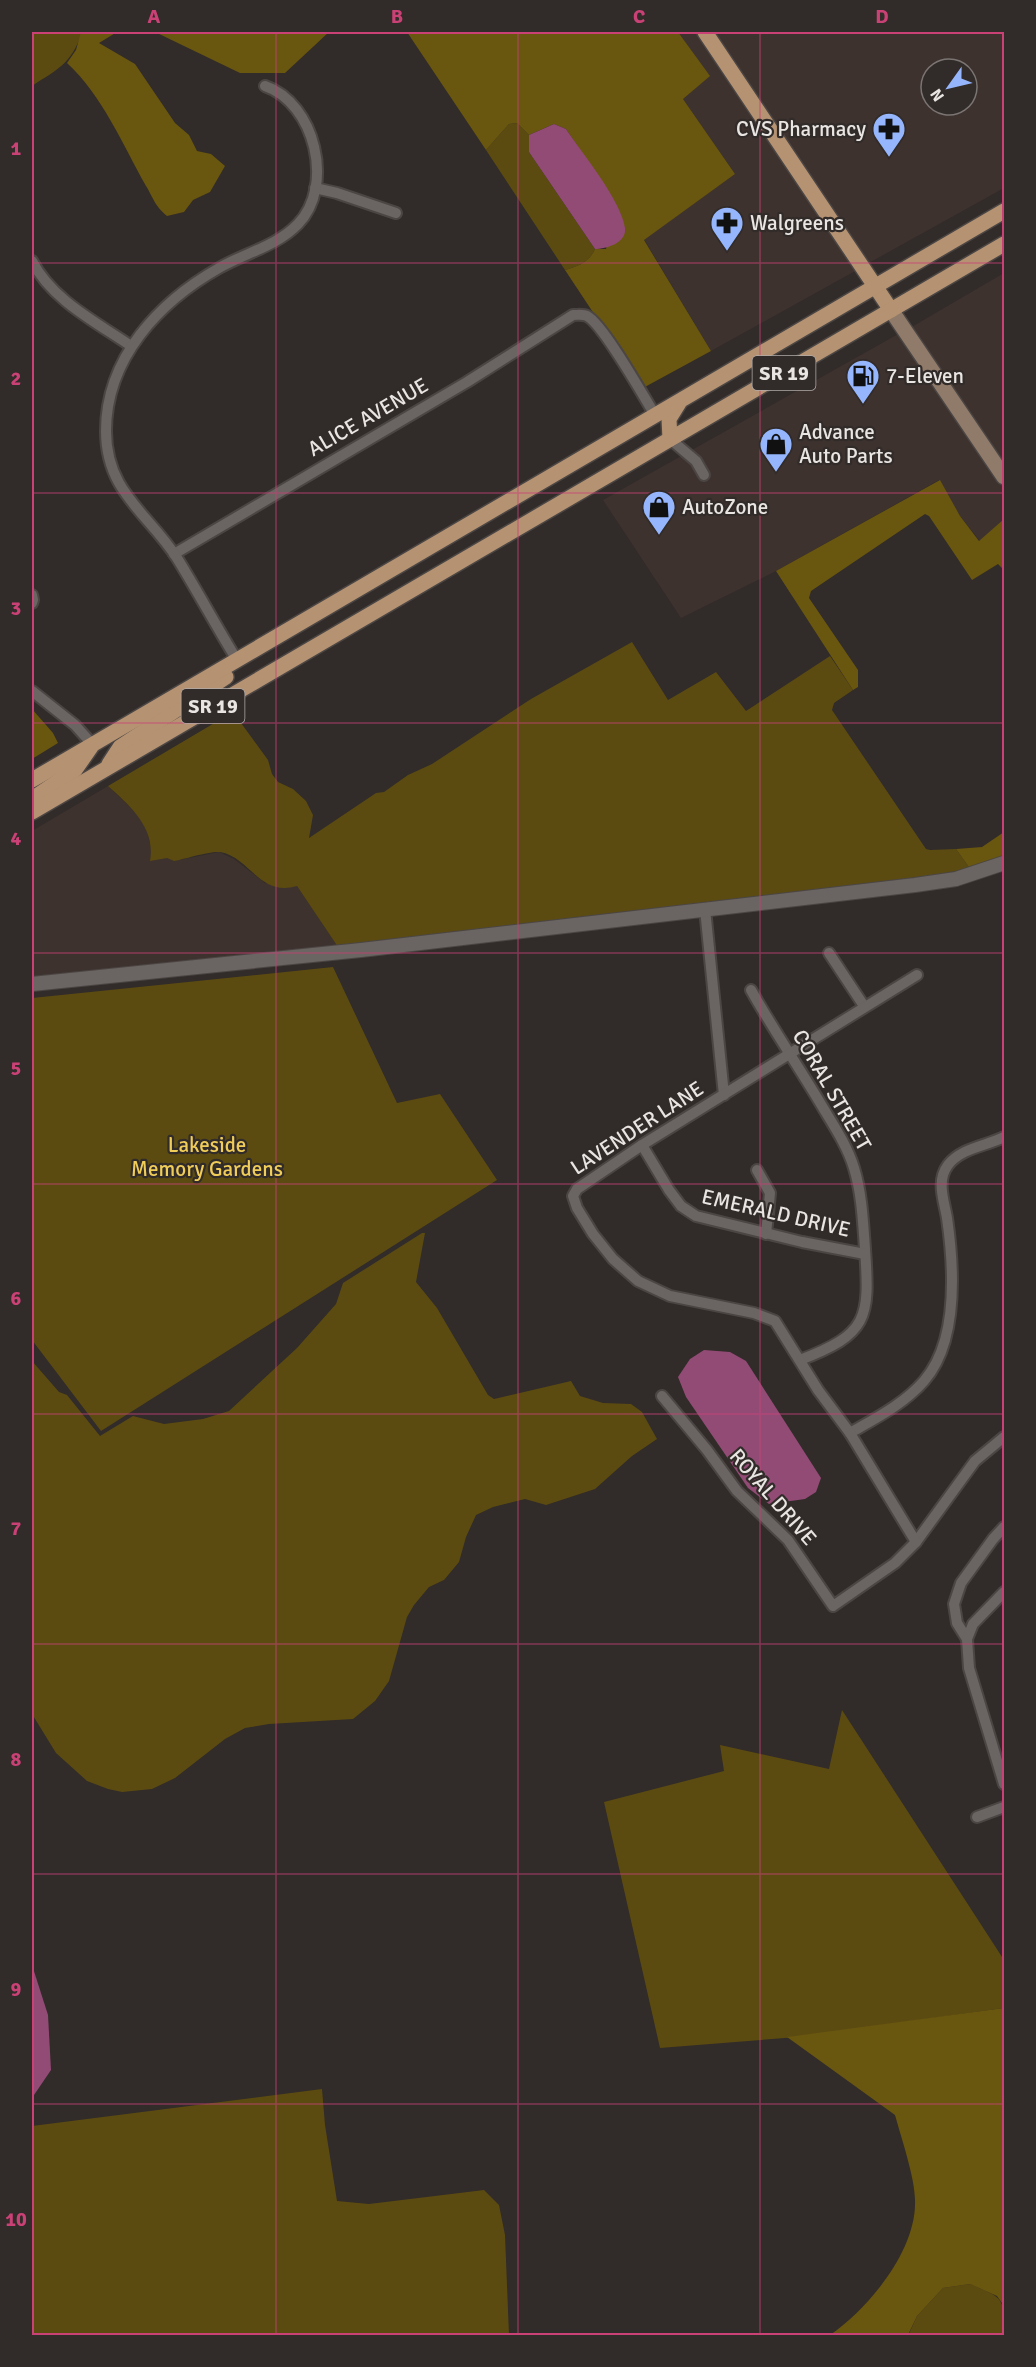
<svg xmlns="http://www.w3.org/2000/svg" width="1036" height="2367" font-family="Signika,sans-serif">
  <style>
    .built { fill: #3e322e; fill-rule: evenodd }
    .green { fill: #5b4b11 }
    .forest { fill: #69560f }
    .water { fill: #924b75 }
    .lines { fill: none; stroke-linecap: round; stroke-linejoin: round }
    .minor-casing { stroke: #4b4644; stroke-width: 14 }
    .tertiary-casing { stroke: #4b4644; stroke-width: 16 }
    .secondary-casing { stroke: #4b4644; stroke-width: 18 }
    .primary-casing { stroke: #4b4644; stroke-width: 18 }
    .minor { stroke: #6a6462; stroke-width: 10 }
    .tertiary { stroke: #6a6462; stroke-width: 14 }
    .secondary { stroke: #907b6a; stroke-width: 15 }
    .primary { stroke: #b59271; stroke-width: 15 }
    .grid { fill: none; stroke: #ca4176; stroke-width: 1.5; stroke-opacity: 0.55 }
    .labels { text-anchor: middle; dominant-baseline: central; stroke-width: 4.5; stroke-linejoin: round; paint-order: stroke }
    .shield { fill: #312b29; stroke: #b1adab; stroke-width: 1.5 }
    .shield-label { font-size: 20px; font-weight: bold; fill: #e8e5e3 }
    .poi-label { font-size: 21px; fill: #e8e5e3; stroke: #312b29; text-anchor: start }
    .street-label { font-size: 21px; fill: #e8e5e3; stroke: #312b29 }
    .park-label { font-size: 21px; fill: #f0cd59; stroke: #312b29 }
    .neatline { fill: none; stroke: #ca4176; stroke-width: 2 }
    .grid-label { font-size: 20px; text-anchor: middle; font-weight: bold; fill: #ca4176 }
  </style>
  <rect width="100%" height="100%" fill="#312b29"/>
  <g class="built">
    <polygon points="678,32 698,32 857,270 711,351 644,239 735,174 683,99 709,76"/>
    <path d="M711,32h293v156l-137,76zM931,69h36v36h-36z"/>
    <polygon points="1004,273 1004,467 910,328"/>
    <polygon points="900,333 1004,487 1004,519 980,541 960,516 939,480 776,571 681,618 603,500"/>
    <polygon points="108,786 137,814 146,828 152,851 174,861 219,852 234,859 265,883 297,886 338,947 32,979 32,831"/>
  </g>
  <g class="green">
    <path d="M32,32h49l1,1c-12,32 -23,35 -50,53z"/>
    <path d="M517,123l12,12v17l66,97c-6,13 -16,17 -30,21l-79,-120 23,-26z"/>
    <path d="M632,642l36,58 48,-28 30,39 84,-55 23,34 -19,13 -2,7 94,139 4,1 26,-1 15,21 -16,4 -617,73 -41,-61c-38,11 -47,-29 -77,-34 -11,-1 -35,7 -46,9l-7,-3 -17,3c6,-33 -20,-55 -42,-75l125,-74 35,48 4,14 6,8 15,7 13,12 7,14 -4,23 67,-45 8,-1 24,-17 24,-11 99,-65z"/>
    <polygon points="333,967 397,1103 440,1094 497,1180 101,1431 32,1340 32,998"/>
    <polygon points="422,1233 425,1233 416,1282 437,1308 488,1395 494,1399 571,1381 580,1396 603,1403 631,1404 642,1412 657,1439 632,1456 595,1489 546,1505 525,1499 493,1507 476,1515 466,1537 459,1562 444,1580 429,1587 414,1605 407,1617 389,1681 375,1701 353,1719 269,1724 245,1728 225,1739 175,1778 152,1789 122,1792 108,1789 87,1781 56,1753 32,1714 32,1361 59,1392 67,1395 100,1436 133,1416 164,1424 203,1419 229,1411 297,1348 336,1304 343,1283"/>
    <polygon points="842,1710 1004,1960 1004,2008 798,2037 660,2048 604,1802 724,1771 720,1745 829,1769"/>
    <polygon points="322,2089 325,2125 337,2201 369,2204 484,2190 499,2205 505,2235 509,2335 32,2335 32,2126"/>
    <path d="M970,2284c35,15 34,13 34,51l-96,1 9,-20 26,-28z"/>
  </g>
  <g class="forest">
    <path d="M81,32h36l-18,11 36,21 40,59 14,12 8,16 14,3 14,12 -15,26 -17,8 -9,12 -17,4c-13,-11 -13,-17 -21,-30 -23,-41 -44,-91 -79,-123l9,-13z"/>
    <polygon points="155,32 329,32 285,73 240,73"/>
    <path d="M407,32h271l32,44 -27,23 52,75 -91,66 67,111 -68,37 -78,-118c14,-4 24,-8 30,-21h11l10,-45 -50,-75 -12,-5 -25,11 -12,-12 -8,1 -23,26z"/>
    <polygon points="940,480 960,516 979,541 1004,519 1004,570 998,564 972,580 929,516 925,514 811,591 809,598 858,670 858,687 853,690 776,571"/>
    <polygon points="32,709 53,733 58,743 32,759"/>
    <polygon points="1004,832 1004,857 971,870 956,849 982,847"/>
    <path d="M1004,2008v298l-7,-10 -27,-12 -27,4 -26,28 -9,19h-78c39,-27 87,-85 85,-135 0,-22 -14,-63 -20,-85l-108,-78z"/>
  </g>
  <g class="water">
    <path d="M554,124l12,5c16,24 55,71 59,99 2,15 -19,21 -30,21l-66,-97v-17z"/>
    <polygon points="704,1350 730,1352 746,1361 821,1478 816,1492 805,1499 769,1504 748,1488 686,1397 678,1377 690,1359"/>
    <polygon points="32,1965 48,2015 51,2070 32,2098"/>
  </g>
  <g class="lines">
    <g class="minor-casing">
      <g id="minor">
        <polyline points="315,188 337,193 396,213"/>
        <path d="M32,261c20,39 64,61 99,85"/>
        <polyline points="670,439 696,461 704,475"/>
        <path d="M174,554l293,-172 106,-67c5,0 10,-1 14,1 16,8 57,81 68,99"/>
        <polyline points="32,595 33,600 32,603"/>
        <path d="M237,660c-21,-34 -39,-68 -60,-102 -29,-45 -71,-66 -71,-127 0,-73 53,-129 113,-163 26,-15 58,-22 79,-44 37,-38 17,-121 -33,-138"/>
        <polyline points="32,691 75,725 92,744"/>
        <polyline points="705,909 724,1095"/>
        <polyline points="829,953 864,1006"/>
        <path d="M751,990c23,41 50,80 74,121 11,18 23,37 29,57 8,26 9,54 11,81 5,70 3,85 -65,111"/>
        <polyline points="642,1145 669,1190 681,1206 696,1216 802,1242 865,1254"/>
        <polyline points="757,1170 770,1193 766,1234"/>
        <polyline points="662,1396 707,1450 737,1491 788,1540 833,1606 895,1563 916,1542 975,1461 1004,1437"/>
        <path d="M850,1433c26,-15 54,-29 74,-52 35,-40 30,-114 23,-163 -3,-18 -11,-37 1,-53 13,-17 38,-19 56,-28"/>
        <polyline points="1004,1527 993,1539 961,1583 954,1604 957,1623 967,1639 969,1668 1004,1784"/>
        <polyline points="916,1542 850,1433 818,1390 775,1321 754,1313 670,1296 638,1281 613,1259 593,1234 577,1208 573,1196 577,1189 642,1145 917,975"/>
        <polyline points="967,1639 973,1624 1004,1592"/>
        <polyline points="977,1817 1004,1807"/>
      </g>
    </g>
    <g class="tertiary-casing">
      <polyline id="tertiary" points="32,984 361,950 915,885 956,879 1004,863"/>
    </g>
    <g class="secondary-casing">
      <polyline id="secondary" points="891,310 1004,477"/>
    </g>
    <g class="primary-casing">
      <g id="primary">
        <polyline points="705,32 891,310"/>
        <polyline points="670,439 669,419 679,403"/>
        <polyline points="109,764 120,747 226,677"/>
        <polyline points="32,780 1004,211"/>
        <polyline points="32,799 75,770 91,747"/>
        <polyline points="32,812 1004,244"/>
      </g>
    </g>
    <use href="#minor" class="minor"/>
    <use href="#tertiary" class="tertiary"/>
    <use href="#secondary" class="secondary"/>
    <use href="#primary" class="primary"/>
  </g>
  <path class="grid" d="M276,32v2304M518,32v2304M760,32v2304M32,263h972M32,493h972M32,723h972M32,953h972M32,1184h972M32,1414h972M32,1644h972M32,1874h972M32,2104h972"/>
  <defs>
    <g id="pharmacy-pin" transform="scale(1.725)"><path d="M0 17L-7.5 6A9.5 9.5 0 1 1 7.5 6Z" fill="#95b6fd" stroke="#312b29"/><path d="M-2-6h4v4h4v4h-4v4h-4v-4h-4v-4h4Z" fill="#111"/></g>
    <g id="fuel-pin" transform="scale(1.725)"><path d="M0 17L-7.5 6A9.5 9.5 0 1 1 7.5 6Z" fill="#95b6fd" stroke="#312b29"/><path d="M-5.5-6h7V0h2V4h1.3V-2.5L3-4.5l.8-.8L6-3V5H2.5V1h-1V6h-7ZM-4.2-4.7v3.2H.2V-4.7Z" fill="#111"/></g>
    <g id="shop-pin" transform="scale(1.725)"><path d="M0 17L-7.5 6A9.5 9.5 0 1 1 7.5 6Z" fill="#95b6fd" stroke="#312b29"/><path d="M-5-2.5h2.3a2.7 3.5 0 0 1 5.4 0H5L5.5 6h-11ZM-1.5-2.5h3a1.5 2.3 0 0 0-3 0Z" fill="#111"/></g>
  </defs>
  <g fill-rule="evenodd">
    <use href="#pharmacy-pin" x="889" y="129"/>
    <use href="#pharmacy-pin" x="727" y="223"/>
    <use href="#fuel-pin" x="863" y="376"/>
    <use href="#shop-pin" x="776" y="444"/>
    <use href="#shop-pin" x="659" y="507"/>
  </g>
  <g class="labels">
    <g class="shield">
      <rect x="752.5" y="356" width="63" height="34" rx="4.5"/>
      <rect x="181.5" y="689" width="63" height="34" rx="4.5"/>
    </g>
    <g class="shield-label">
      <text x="784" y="373">SR 19</text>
      <text x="213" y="706">SR 19</text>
    </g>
    <g class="poi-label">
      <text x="866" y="129" text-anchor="end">CVS Pharmacy</text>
      <text x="750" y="223">Walgreens</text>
      <text x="886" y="376">7-Eleven</text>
      <text x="799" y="432">Advance<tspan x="799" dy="24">Auto Parts</tspan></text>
      <text x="682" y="507">AutoZone</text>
    </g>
    <g class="street-label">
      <text transform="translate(368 417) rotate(-30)">ALICE AVENUE</text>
      <text transform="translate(832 1090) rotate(60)">CORAL STREET</text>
      <text transform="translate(637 1128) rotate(-33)">LAVENDER LANE</text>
      <text transform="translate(776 1213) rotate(13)">EMERALD DRIVE</text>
      <text transform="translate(773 1497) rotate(49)">ROYAL DRIVE</text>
    </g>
    <g class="park-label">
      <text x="207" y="1145">Lakeside<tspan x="207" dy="24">Memory Gardens</tspan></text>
    </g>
  </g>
  <rect width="1036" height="2367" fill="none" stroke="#312b29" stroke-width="66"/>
  <g transform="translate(949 87) rotate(236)"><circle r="28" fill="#312b29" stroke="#7a7573" stroke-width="1.5"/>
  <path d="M0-4.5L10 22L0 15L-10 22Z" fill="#95b6fd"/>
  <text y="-9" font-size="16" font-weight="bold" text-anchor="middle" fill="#e8e5e3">N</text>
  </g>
  <rect x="33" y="33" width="970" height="2301" class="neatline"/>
  <g class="grid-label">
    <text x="154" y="23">A</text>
    <text x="397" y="23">B</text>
    <text x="639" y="23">C</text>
    <text x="882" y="23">D</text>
    <text x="16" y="155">1</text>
    <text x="16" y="385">2</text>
    <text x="16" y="615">3</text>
    <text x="16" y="845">4</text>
    <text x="16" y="1075">5</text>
    <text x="16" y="1305">6</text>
    <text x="16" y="1535">7</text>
    <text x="16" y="1766">8</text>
    <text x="16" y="1996">9</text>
    <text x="16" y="2226">10</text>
  </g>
</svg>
